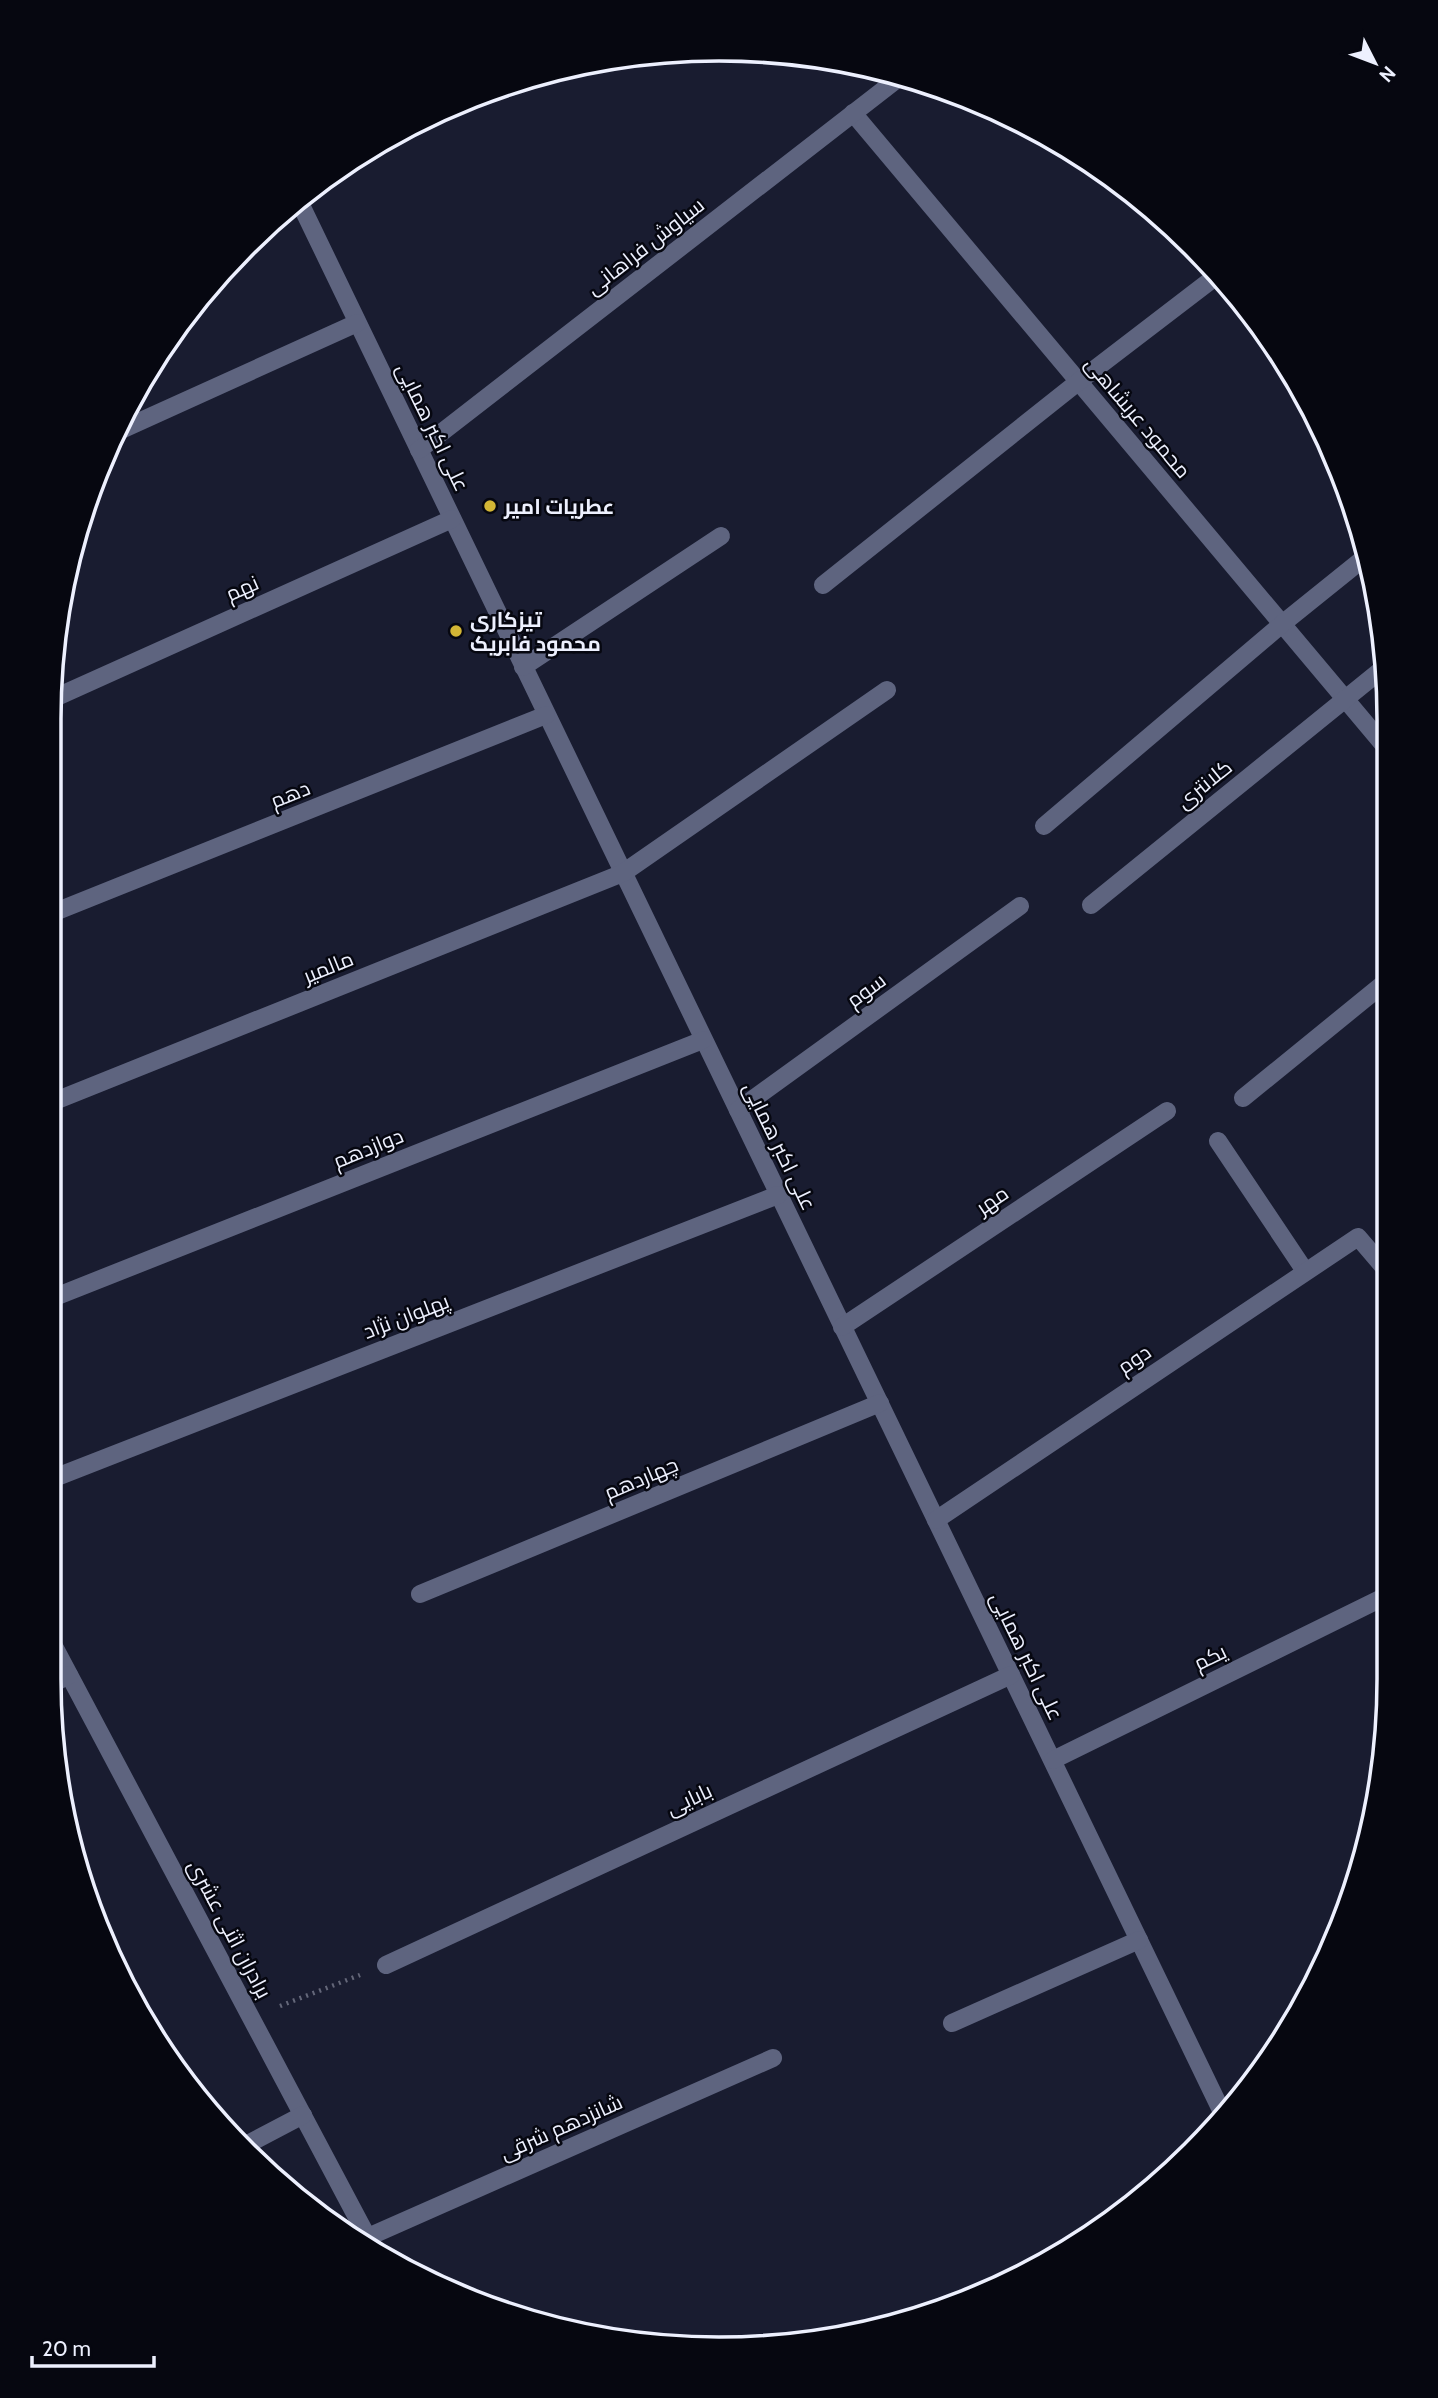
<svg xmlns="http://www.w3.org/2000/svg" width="1438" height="2398" font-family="Cabin,Cairo,sans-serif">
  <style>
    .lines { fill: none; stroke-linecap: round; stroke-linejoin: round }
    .path { stroke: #646779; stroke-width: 4.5; stroke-dasharray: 2 5; stroke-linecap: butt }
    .minor { stroke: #5e647f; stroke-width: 18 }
    .poi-dot { fill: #d3b635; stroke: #060710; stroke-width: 2.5 }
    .labels { text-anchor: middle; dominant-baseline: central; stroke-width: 5; stroke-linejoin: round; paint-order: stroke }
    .street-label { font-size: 21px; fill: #edf0fe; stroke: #060710 }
    .poi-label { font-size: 21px; font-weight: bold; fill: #edf0fe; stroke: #060710; text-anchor: start }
    .rim { fill: none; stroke: #edf0fe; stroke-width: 3.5 }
  </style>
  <rect width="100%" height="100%" fill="#191c30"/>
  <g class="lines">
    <polyline class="path" points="280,2006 360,1975"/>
    <g class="minor">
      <polyline points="853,113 1388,750"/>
      <polyline points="299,201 1221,2110"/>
      <polyline points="121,430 357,323"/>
      <polyline points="419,450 900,77"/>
      <polyline points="823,585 1078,382 1219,274"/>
      <polyline points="523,667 721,536"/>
      <polyline points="50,700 452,519"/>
      <polyline points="1044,826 1282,624 1364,558"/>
      <polyline points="1091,905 1386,666"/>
      <polyline points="50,914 546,715"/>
      <polyline points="1243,1098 1388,980"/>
      <polyline points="50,1103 623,873 887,690"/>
      <polyline points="738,1110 1020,906"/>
      <polyline points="1218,1141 1305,1271"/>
      <polyline points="50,1299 703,1040"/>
      <polyline points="842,1327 1167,1111"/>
      <polyline points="49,1480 778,1195"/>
      <polyline points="936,1520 1358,1237 1388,1272"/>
      <polyline points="420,1594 880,1403"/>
      <polyline points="49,1637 370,2242"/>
      <polyline points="50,1685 69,1675"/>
      <polyline points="1053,1760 1388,1595"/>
      <polyline points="386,1965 1011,1675"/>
      <polyline points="952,2023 1139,1940"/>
      <polyline points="246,2145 303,2115"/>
      <polyline points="368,2237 773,2058"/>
    </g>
  </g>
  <g class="poi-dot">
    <circle cx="490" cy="506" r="7"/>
    <circle cx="456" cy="631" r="7"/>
  </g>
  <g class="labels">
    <g class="street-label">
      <text transform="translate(645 246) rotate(-38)">سیاوش فراهانی</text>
      <text transform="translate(1138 417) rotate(50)">محمود عربشاهی</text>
      <text transform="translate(433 427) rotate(64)">علی اکبر همایی</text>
      <text transform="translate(242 588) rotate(-24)">نهم</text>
      <text transform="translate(1204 784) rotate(-39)">کلانتری</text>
      <text transform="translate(290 794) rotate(-22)">دهم</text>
      <text transform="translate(328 967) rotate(-22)">مالمیر</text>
      <text transform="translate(866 990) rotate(-36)">سوم</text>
      <text transform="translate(780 1146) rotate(64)">علی اکبر همایی</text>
      <text transform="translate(368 1148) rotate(-22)">دوازدهم</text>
      <text transform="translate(992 1200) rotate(-34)">مهر</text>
      <text transform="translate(406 1316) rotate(-21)">پهلوان نژاد</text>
      <text transform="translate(1134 1359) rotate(-34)">دوم</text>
      <text transform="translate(641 1478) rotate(-23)">چهاردهم</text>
      <text transform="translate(1027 1656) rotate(64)">علی اکبر همایی</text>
      <text transform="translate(1210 1657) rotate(-26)">یکم</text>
      <text transform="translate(689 1799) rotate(-25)">بابایی</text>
      <text transform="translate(230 1929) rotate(62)">برادران اثنی عشری</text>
      <text transform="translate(561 2127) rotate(-24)">شانزدهم شرقی</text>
    </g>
    <g class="poi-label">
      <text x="504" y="506">عطریات امیر</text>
      <text x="470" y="619">تیزکاری<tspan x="470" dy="24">محمود فابریک</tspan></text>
    </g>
  </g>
  <path d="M0 0H1438V2398H0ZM719 61H719A658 658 0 0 1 1377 719V1679A658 658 0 0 1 719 2337H719A658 658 0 0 1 61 1679V719A658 658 0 0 1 719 61Z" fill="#060710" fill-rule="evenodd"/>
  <path class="rim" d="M719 61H719A658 658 0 0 1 1377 719V1679A658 658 0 0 1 719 2337H719A658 658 0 0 1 61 1679V719A658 658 0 0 1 719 61Z"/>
  <g transform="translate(1375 63) rotate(132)" stroke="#060710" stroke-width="5" paint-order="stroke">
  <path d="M0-5L12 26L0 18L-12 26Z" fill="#edf0fe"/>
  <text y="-10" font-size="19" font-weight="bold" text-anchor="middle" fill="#edf0fe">N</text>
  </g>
  <path d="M32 2356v10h122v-10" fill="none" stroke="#edf0fe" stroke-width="3.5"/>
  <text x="42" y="2356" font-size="21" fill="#edf0fe" stroke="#060710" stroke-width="5" paint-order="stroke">20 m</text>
</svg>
